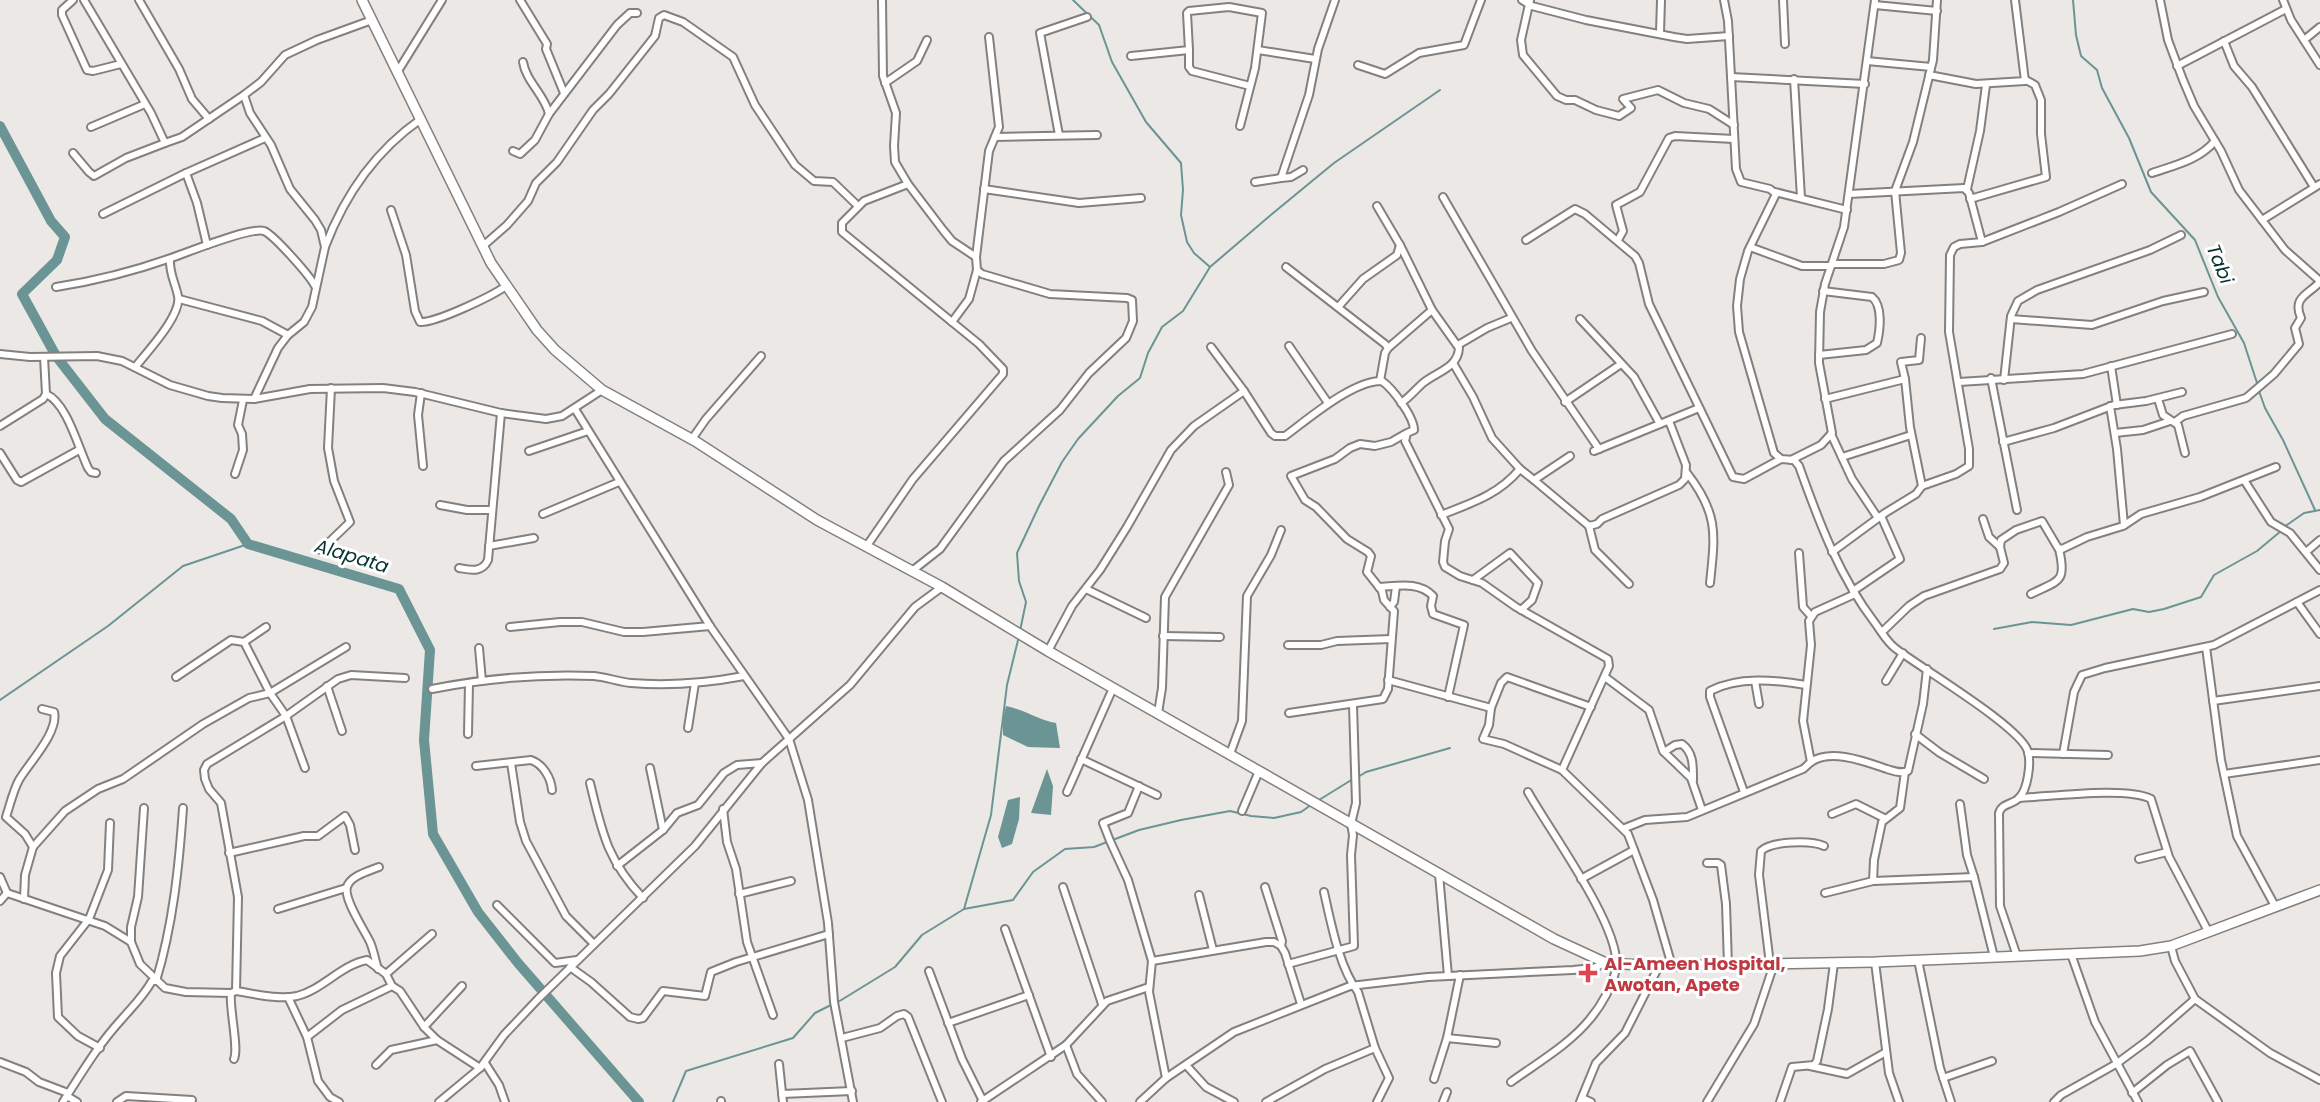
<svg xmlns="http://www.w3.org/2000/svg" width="2320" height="1102" font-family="Poppins,sans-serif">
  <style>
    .water { fill: #6b9494 }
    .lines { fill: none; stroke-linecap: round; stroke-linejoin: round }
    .stream { stroke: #6b9494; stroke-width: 2 }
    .river { stroke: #6b9494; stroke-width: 10 }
    .street-casing { stroke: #83807e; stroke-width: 10 }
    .secondary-casing { stroke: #83807e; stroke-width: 12 }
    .street { stroke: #fff; stroke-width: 6 }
    .secondary { stroke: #fff; stroke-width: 9 }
    .health-dot { fill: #e0444e; stroke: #fff; stroke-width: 2.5 }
    .labels { text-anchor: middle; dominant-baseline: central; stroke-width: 6; stroke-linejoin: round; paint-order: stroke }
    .health-label { font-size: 18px; font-weight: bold; fill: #be3a42; stroke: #fff; text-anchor: start }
    .water-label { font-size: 19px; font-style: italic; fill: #083333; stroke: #fff }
  </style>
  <rect width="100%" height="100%" fill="#ece8e6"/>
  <g class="water">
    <path d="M1006,706c19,4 33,14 50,17l4,25 -32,-1 -25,-12v-17z"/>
    <polygon points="1047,769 1053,786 1051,815 1031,813"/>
    <polygon points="1020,797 1019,819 1012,844 1002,848 998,837 1008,800"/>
  </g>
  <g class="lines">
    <g class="stream">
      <polyline points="1073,0 1099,25 1112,62 1146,122 1181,163 1183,190 1181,215 1187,242 1194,253 1210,267"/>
      <polyline points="2073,0 2076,35 2081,56 2097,70 2102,88 2129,138 2151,192 2195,240 2218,297 2244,343 2258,386"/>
      <polyline points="2259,391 2265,408 2283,440 2315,510"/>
      <polyline points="2284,527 2304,513 2320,510"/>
      <polyline points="1994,629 2032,622 2071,625 2133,609 2149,612 2164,609 2201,597 2214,575 2257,551 2281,531"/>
      <polyline points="1020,631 1026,602 1019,581 1017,553 1039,506 1062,462 1078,439 1118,396 1140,378 1148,353 1162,327 1183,311 1210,267 1272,214 1334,163 1440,90"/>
      <polyline points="0,700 108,626 183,566 248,544"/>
      <polyline points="1358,777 1366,772 1450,748"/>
      <polyline points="1319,800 1353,779"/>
      <polyline points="964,909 991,815 1007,685 1019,636"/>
      <polyline points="838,1002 895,967 922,935 964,909 1013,900 1033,872 1065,849 1094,847 1139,830 1181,820 1230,811 1251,816 1274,818 1301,812 1311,805"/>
      <polyline points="673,1102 686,1071 793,1038 815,1013 833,1004"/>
    </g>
    <polyline class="river" points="0,126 51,221 65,237 57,260 22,294 56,356 105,419 231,519 248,544 399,589 430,650 424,740 433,834 478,912 518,963 639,1102"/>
    <g class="street-casing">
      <g id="street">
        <polyline points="73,0 62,10 62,15 87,70 93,71 121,64"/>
        <polyline points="84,0 151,113 165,143 182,137 244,95 261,82 285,55 317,40 372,20"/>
        <polyline points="139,0 179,69 192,99 209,119"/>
        <polyline points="520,0 547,44 546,49 564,93"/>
        <polyline points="882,0 883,76 896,113 894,146 895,162 908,184 943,230 952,241 976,257 977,270 982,274 1050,294 1127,298 1132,300 1133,321 1126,338 1089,373 1060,410 1004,461 940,549 912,571"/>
        <polyline points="1522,0 1532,6 1586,20 1674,37 1687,39 1729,36"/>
        <polyline points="1530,0 1521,40 1523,55 1557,96 1566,100 1575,100 1596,110 1619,116 1631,108 1623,99 1658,90 1684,103 1709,109 1734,125"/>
        <path d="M1724,0l4,21 8,148 5,13 29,7 6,5 -28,57 -8,28 -3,27 2,26 35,121 7,6 13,1 5,6c20,56 40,110 76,157 6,8 12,19 20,25 24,19 128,80 133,104 3,11 0,37 -9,46 -7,7 -17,5 -20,15l1,93 17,50"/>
        <polyline points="1783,0 1785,44"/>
        <polyline points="2160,0 2168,40 2183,80 2194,106 2221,151 2239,190 2285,250 2320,281"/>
        <polyline points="2283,0 2291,20 2320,65"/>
        <polyline points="1875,5 1937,11"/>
        <polyline points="1660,33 1661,0"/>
        <polyline points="2304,40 2320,27"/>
        <polyline points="2224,41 2234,66 2252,87 2314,187"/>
        <polyline points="1189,50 1189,67 1192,71 1250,86"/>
        <polyline points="1258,50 1315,59"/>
        <polyline points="1131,56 1189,50 1187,13 1189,11 1229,7 1262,13 1255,68 1240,126"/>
        <polyline points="1867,61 1931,67"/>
        <path d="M523,62c3,20 22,33 26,52"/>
        <polyline points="1358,65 1385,74 1419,53 1464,45 1481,0"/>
        <polyline points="2177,66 2286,9"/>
        <polyline points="398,71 442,0"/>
        <polyline points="1929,75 1976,84 2025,81 2015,0"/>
        <polyline points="1731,77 1865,84"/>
        <polyline points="1794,79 1801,198"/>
        <polyline points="885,83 917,61 927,40"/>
        <polyline points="244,95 250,113 271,145 290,189 315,220 321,230 325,247 312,307 304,322 288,335 278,348 254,399"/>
        <polyline points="91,127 145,104"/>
        <polyline points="1059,135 1040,33 1087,17"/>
        <polyline points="995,137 1097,135"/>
        <polyline points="513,151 520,154 535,140 549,114 617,25 630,13 637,13"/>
        <polyline points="73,153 89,172 94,176 126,158 165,143"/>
        <polyline points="1303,170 1291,177 1281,178 1309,95 1318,49 1335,0"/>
        <polyline points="186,173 197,203 207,245"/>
        <path d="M2152,173c23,-8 47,-13 63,-32"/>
        <polyline points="1255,182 1281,178"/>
        <polyline points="984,189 1079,203 1141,198"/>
        <polyline points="1967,189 1980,131 1986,85"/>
        <polyline points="1775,192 1847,210"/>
        <polyline points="1443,197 1532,351 1599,449"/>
        <polyline points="1970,199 2046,177 2041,134 2041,100 2035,85 2026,80"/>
        <path d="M1377,206l23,39 32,65 27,38c-1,20 -23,24 -36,35 -8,7 -13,14 -22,20"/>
        <path d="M391,210l15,45 9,56 5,11c16,1 72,-26 86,-36"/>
        <polyline points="103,214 186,173 265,138"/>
        <polyline points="2262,220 2320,184"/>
        <polyline points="1526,240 1575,209 1585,214 1635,256 1639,263 1649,304 1733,477 1744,479 1781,459"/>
        <polyline points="1618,240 1623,231 1616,205 1640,192 1669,138 1675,136 1734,139"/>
        <polyline points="1982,242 2059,212 2122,184"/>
        <polyline points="483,246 507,225 528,201 536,183 557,162 593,110 609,94 655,36 659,18 664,15 683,22 733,57 755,105 795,165 814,181 833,182 858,206"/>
        <path d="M325,247c20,-53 50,-96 96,-128"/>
        <polyline points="1750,247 1802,266 1831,266"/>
        <polyline points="976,257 989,151 999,127 989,37"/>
        <polyline points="1832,264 1884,264 1899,260 1901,253 1895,191 1913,142 1933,60 1937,0"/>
        <polyline points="1286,267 1385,344 1388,348 1385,353 1380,381"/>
        <path d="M56,287c39,-6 78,-16 115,-29 18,-6 78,-31 93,-27 10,4 46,45 51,55"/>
        <polyline points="179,299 262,321 288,335"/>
        <polyline points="1339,306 1363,279 1397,255 1400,245"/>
        <polyline points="1580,319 1634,377 1660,424"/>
        <polyline points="2011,319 2092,325 2163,301 2204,292"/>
        <polyline points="952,322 969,299 977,270"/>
        <polyline points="1458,345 1487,328 1511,318"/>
        <polyline points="1289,346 1328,403"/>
        <polyline points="1211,347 1244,391"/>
        <polyline points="1388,348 1432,310"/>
        <polyline points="0,354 30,357 97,356 122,361 170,385 208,396 222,398 254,399 310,389 383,388 415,392 501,413 546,419 562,416 602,390"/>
        <path d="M1819,355l47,-5 11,-7c3,-13 6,-37 -5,-46l-49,-6"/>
        <polyline points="1453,363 1473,397 1492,438 1520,469 1534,480 1570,456"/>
        <path d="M136,366c11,-14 46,-51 42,-70 -3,-14 -9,-23 -8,-37"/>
        <polyline points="2111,366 2117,405"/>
        <polyline points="1991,378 2017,510"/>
        <polyline points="1905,379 1910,427 1922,486"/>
        <polyline points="2004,380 2011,316 2018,301 2037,290 2150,250 2181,235"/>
        <polyline points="1959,382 2083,374 2232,334"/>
        <polyline points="421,393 418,415 423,466"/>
        <path d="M46,394c21,9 32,53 42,74l3,4 5,1"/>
        <polyline points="1825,399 1905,379 1901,362 1919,360 1921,338"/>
        <polyline points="2158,399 2163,415 2178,425 2185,453"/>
        <polyline points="1565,402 1621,364"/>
        <polyline points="2110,406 2117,449 2124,525"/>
        <polyline points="575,409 710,626 789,739 808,800 828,923 834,1002 853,1102"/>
        <path d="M2175,422l8,-6 63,-18 28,-24 25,-30 -4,-16 6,-10c-9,-21 7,-23 19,-36"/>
        <polyline points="0,426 43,399 46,394 44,357"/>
        <polyline points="2115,433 2143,430 2170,421"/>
        <polyline points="1831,434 1852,479 1878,518"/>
        <polyline points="692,439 706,419 761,356"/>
        <polyline points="2003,442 2054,428 2114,405 2146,401 2182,392"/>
        <polyline points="529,451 588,431"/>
        <polyline points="1594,451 1699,408"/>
        <polyline points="0,453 17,480 21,482 79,450"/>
        <polyline points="1842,457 1911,435"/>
        <polyline points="1791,460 1821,445 1832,433 1819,363 1820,312 1825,284 1844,227 1875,0"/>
        <path d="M1687,473c32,41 28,62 23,110"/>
        <polyline points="235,474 243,450 242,434 238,425 243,400"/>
        <polyline points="1534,480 1589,526 1597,524 1602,519 1679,485 1685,479 1686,465 1669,421"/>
        <polyline points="2244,480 2271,522 2290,533 2320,570"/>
        <polyline points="440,505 467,510 491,510"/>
        <polyline points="543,514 619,482"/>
        <path d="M1441,515c31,-12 57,-20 79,-46"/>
        <polyline points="1983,519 1989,537 2000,547"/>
        <polyline points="1589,526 1595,550 1629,584"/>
        <polyline points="489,546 534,538"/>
        <polyline points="866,547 913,479 1003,374 1003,369 979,344 842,232 842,223 864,201 908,184"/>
        <polyline points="321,550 350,522 334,481 328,448 331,388"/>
        <polyline points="1832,552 1885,513 1916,494 1922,486 1956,474 1969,466 1969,449 1949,332 1950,255 1954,247 1960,244 1982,242 1969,193 1964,188 1849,194"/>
        <polyline points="2306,552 2320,540"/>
        <polyline points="1799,553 1803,607 1811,616"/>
        <path d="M459,568c12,2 23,5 29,-8l13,-147"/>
        <polyline points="1473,580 1510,553 1538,583 1532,600 1521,610"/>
        <path d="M1379,587c19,-1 40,-6 54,9l-2,10 2,8 31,11 -16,72"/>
        <polyline points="1086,589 1146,618"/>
        <polyline points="1853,591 1900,559 1881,516"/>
        <path d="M2031,594c28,-14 36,-11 28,-45"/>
        <polyline points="2297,602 2320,634"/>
        <polyline points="1390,607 1394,602 1396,586"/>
        <polyline points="510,627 560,622 582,622 624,632 643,632 710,626"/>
        <polyline points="1882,632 1909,606 1924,596 2000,569 2004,563 2000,547 2001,540 2016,530 2042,521 2058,548 2062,549 2087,537 2123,526 2141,514 2200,497 2276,467"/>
        <polyline points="1163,636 1220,637"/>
        <polyline points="244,642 270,693 346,647"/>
        <polyline points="1288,645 1321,645 1337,641 1391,639"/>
        <polyline points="2206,647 2221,760 2237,836 2275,906"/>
        <polyline points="479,648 482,681"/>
        <path d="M1048,651l24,-45 28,-36 27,-43 44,-77 23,-24 50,-35 27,42 4,3h10c22,-16 68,-56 97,-55 11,8 32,36 32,49l-7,3 -2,8 44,88 -4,12 -2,21 2,5 15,9 22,7 34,24 92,52 1,7 -47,104 66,64 25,66 19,66"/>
        <polyline points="176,677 231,640 244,642 266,627"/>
        <polyline points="1605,677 1649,710 1663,751 1691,778 1702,810"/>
        <polyline points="1388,680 1491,708"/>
        <polyline points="1755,681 1759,704"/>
        <polyline points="1886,681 1903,653"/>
        <polyline points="327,686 342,731"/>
        <path d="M432,689c54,-11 107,-15 162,-13 12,1 25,6 37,7 38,3 76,0 113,-7"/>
        <polyline points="2213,701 2320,686"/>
        <polyline points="1158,713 1162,688 1165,597 1229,485 1226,472"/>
        <polyline points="1289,713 1383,699 1388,689 1394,611 1384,600 1382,591 1367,572 1371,556 1368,552 1347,539 1316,507 1305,500 1291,476 1335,459 1350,448 1360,444 1375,446 1391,442 1405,434"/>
        <polyline points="688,728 695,683"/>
        <polyline points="468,734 469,683"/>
        <polyline points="1915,734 1940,753 1984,779"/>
        <path d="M1664,752l11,-7 7,-1c12,9 11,23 11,36"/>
        <polyline points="2028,753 2108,755"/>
        <polyline points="1230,754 1242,721 1247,596 1271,555 1281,530"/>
        <polyline points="2063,754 2074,692 2082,675 2105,668 2214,645 2320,590"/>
        <polyline points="1081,759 1157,795"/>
        <polyline points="1811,762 1803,721 1811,645 1809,621 1815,612 1855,594"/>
        <polyline points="511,763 520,822 526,841 566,916 594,944"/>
        <path d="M476,766l55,-6c12,4 20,18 21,30"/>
        <polyline points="650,768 663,830"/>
        <polyline points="1562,770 1504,744 1483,739 1489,725 1491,708 1501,683 1507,677 1591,707"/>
        <polyline points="2224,774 2320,760"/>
        <path d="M590,783c12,49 17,77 53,115"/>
        <polyline points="1139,786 1128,813 1103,823 1110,841 1128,880 1152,961 1149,992 1166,1078"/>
        <polyline points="1067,792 1113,688"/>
        <path d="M1744,792l-34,-95v-6c28,-15 66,-11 96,-6"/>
        <path d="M2019,798c29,-1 108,-12 132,1l18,58 39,74"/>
        <polyline points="1960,804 1967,855 1974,877"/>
        <polyline points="723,809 727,842 736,869 747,942 773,1015"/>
        <polyline points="1242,811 1259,771"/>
        <polyline points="1832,814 1856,804 1884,818"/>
        <path d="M1625,828l20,-8 42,-3 116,-48c3,-2 5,-5 8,-7 20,-14 55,0 76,7 7,2 13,5 21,2l15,-67 4,-35"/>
        <path d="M33,847l-8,-13 -19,-17c4,-12 7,-26 13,-37 10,-17 40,-48 35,-68l-12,-3"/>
        <polyline points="229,853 304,836 318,836 345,816 350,825 355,850"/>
        <polyline points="2139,859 2167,852"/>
        <polyline points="1707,863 1718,863 1721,865 1726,904 1728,965"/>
        <polyline points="617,866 663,830 677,813 698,805 724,773 737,765 762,763"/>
        <polyline points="1439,874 1448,976"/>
        <polyline points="0,877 7,893"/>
        <polyline points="1581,879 1634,850"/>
        <polyline points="1873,881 1874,860 1882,822 1900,808 1905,772"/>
        <polyline points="1063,887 1102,1004"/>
        <polyline points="1265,887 1282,941 1281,946"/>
        <path d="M1324,892c7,31 15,75 34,100l17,56 14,30 -12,24"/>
        <polyline points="1825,893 1873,881 1974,877 1994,957"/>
        <polyline points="739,894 791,881"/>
        <polyline points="1199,895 1213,950"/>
        <polyline points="24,899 25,875 33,847 65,811 98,789 123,779 203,724 249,698 270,693 286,716 305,768"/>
        <path d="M0,901l7,-8 98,33 26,16 9,22 25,24 21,4 45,1 5,-2c19,3 42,9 61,5 25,-6 44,-31 70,-36l19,14 6,12 8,5 24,36 13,13 43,28 5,-5 14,22 6,17"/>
        <polyline points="497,905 555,963 577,960"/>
        <polyline points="278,909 346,888"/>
        <polyline points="1005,929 1051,1057"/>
        <polyline points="131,942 131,927 138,897 144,808"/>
        <polyline points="2171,946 2175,961 2195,999 2270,1053 2320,1080"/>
        <polyline points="2071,954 2095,1022 2138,1102"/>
        <polyline points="1918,960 1940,1068 1951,1102"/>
        <polyline points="1152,961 1266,942 1274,942 1281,946 1285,953 1301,1004"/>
        <polyline points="1875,962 1889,1073 1899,1102"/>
        <polyline points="1288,964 1354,946 1351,855 1353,835 1351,824 1356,803 1353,705"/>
        <path d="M1770,964l-11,-89 2,-24c10,-10 50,-11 63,-5"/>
        <polyline points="570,967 591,982 630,1017 638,1019 643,1018 663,991 705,996 711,972 736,962 829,934"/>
        <path d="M378,969c-3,-9 -4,-18 -8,-27 -5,-11 -27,-43 -23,-55 3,-11 22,-16 32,-20"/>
        <polyline points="929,971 962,1059 983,1101"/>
        <polyline points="386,974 432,934"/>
        <polyline points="236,991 238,897 221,803 209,789 205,779 204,770 207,764 286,716 338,679 351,675 405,678"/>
        <path d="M231,993c-2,15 8,55 3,66"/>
        <polyline points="288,997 307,1037 318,1081 330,1097 339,1102"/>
        <polyline points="948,1023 1029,995"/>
        <polyline points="424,1027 462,986"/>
        <polyline points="307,1037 342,1010 392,986"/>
        <polyline points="842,1038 880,1028 897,1016 904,1014 908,1017 942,1102"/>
        <polyline points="1447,1038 1496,1043"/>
        <polyline points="1066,1045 1077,1074 1102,1102"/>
        <polyline points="100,1048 78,1036 58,1017 56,973 60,956 89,919 108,870 110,823"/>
        <polyline points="0,1062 26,1072 39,1082 68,1093"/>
        <polyline points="779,1064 783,1102"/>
        <polyline points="376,1065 391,1050 437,1040"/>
        <polyline points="1186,1065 1206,1087 1234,1102"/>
        <polyline points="1810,1066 1847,1074 1886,1052"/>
        <polyline points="1943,1078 1992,1061"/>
        <polyline points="1434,1079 1447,1038 1460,975"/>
        <path d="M1511,1082c26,-19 59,-38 79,-63 11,-13 24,-35 26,-52 5,-40 -67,-137 -88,-175"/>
        <polyline points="2132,1093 2167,1065 2190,1051 2218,1102"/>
        <polyline points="782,1094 852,1091"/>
        <polyline points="67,1096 77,1102"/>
        <polyline points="1582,1098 1591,1102"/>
        <polyline points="721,1101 721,1102"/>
        <path d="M63,1102c18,-28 35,-57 58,-82 11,-13 22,-23 31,-39h4c17,-56 23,-115 27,-173"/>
        <polyline points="117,1102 126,1096 192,1100"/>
        <polyline points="439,1102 480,1068 504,1035 538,999 695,846 762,763 850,685 915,607 942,587"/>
        <polyline points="981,1102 1066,1045 1107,1001 1149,987"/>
        <polyline points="1140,1102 1166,1078 1234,1032 1350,986 1428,977 1573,970 1593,968 1606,963"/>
        <polyline points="1266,1102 1325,1069 1375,1048"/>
        <polyline points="1443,1102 1447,1092"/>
        <polyline points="1580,1102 1596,1063 1625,1033 1659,966"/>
        <polyline points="1707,1102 1754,1024 1774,964"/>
        <polyline points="1780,1102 1792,1067 1814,1065 1817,1061 1828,1009 1834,963"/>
        <polyline points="2054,1102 2061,1095 2116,1064 2147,1041 2195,999"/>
      </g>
    </g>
    <g class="secondary-casing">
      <polyline id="secondary" points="362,0 491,263 537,330 555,350 602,390 695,441 817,520 942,587 1048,651 1554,939 1606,963 1659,966 1875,962 2140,951 2171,946 2320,890"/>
    </g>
    <use href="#street" class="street"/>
    <use href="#secondary" class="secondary"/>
  </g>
  <path class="health-dot" d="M1584.5 962.5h7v7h7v7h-7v7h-7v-7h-7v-7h7z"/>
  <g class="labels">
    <g class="health-label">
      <text x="1604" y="963">Al-Ameen Hospital,<tspan x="1604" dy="21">Awotan, Apete</tspan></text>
    </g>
    <g class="water-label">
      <text transform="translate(2220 264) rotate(68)">Tabi</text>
      <text transform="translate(352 556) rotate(17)">Alapata</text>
    </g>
  </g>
</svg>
